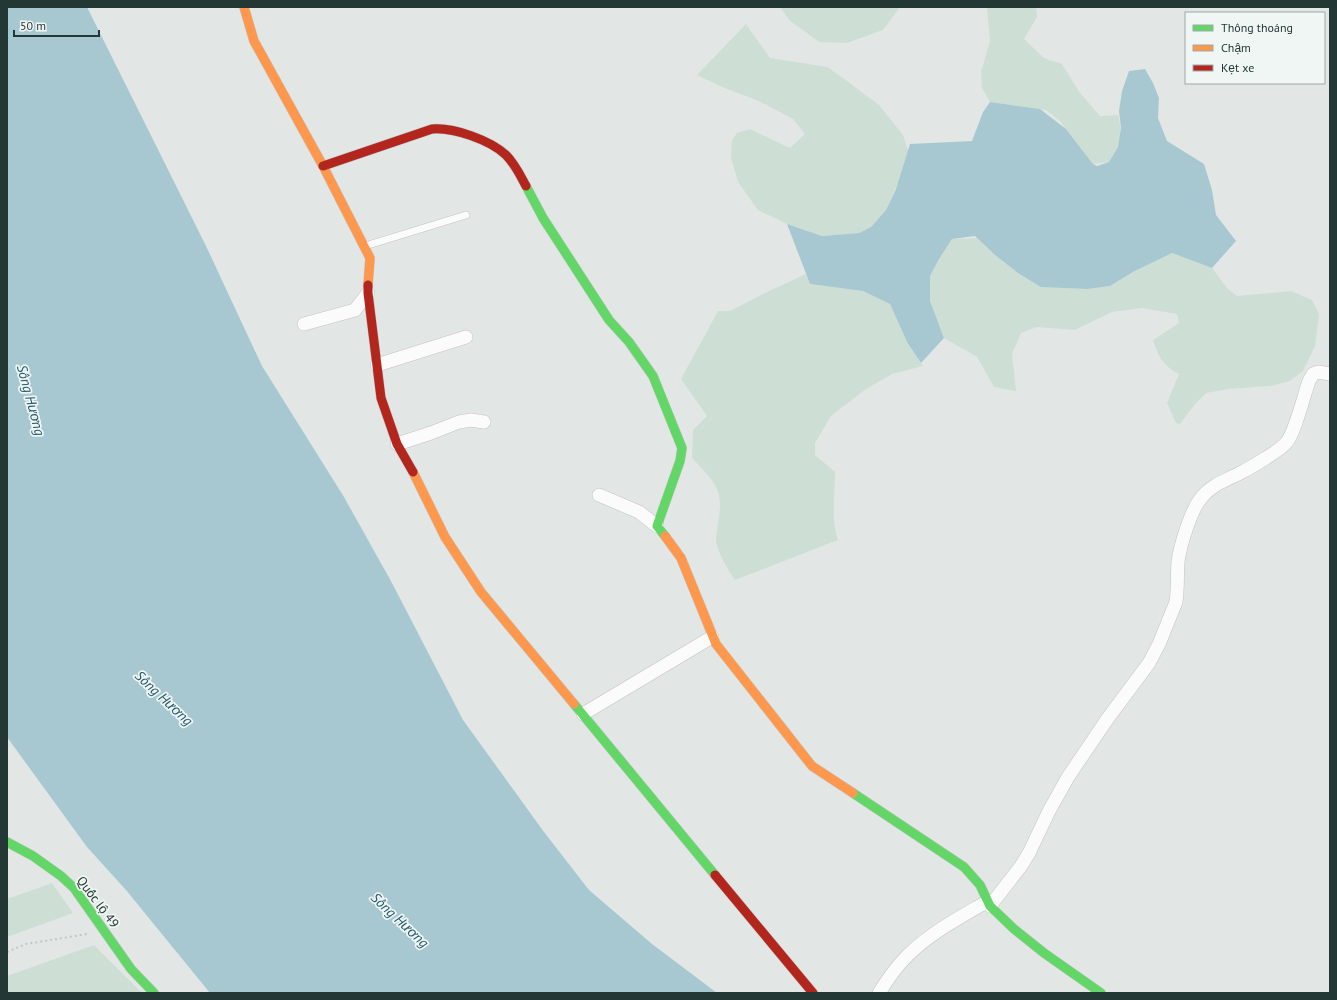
<svg xmlns="http://www.w3.org/2000/svg" width="1337" height="1000" font-family="'PT Sans',sans-serif">
  <style>
    .green { fill: #cddfd4 }
    .water { fill: #a7c8d1 }
    .lines { fill: none; stroke-linecap: round; stroke-linejoin: round }
    .lane-casing { stroke: #bfc4c2; stroke-width: 8 }
    .street-casing { stroke: #bfc4c2; stroke-width: 14 }
    .fast-casing { stroke: #bfc5c3; stroke-width: 10 }
    .slow-casing { stroke: #bfc5c3; stroke-width: 10 }
    .jam-casing { stroke: #bfc5c3; stroke-width: 10 }
    .path { stroke: #c0c7c6; stroke-width: 2; stroke-dasharray: 2 3; stroke-linecap: butt }
    .lane { stroke: #fbfbfb; stroke-width: 7 }
    .street { stroke: #fbfbfb; stroke-width: 13 }
    .fast { stroke: #63d668; stroke-width: 9 }
    .slow { stroke: #ff974d; stroke-width: 9 }
    .jam { stroke: #b3261e; stroke-width: 9 }
    .labels { text-anchor: middle; dominant-baseline: central; stroke-width: 3.5; stroke-linejoin: round; paint-order: stroke }
    .street-label { font-size: 13px; fill: #233834; stroke: #f0f6f4 }
    .water-label { font-size: 14px; font-style: italic; fill: #245a6d; stroke: #f0f6f4 }
  </style>
  <rect width="100%" height="100%" fill="#e2e7e5"/>
  <g class="green">
    <polygon points="780,7 900,7 883,30 847,43 819,42 789,20"/>
    <path d="M987,7h49l1,10 -13,22 20,19 18,6 18,29 20,23 18,-1c6,22 2,29 -9,47l-16,2 -34,-44 -13,-10 -56,-8 -8,-14 -1,-16 9,-31z"/>
    <polygon points="746,24 770,58 828,67 879,105 903,135 910,156 886,210 871,227 859,233 822,236 787,224 758,210 738,182 731,158 732,140 737,133 750,129 790,148 805,134 793,119 759,101 722,87 697,75"/>
    <path d="M977,238l18,17 23,18 28,14 41,2 23,-3 23,-14 39,-19 40,15 15,20 10,8 54,-5 21,9 7,14 -4,32 -12,25 -13,10 -19,5 -43,3 -22,4 -11,11 -15,20 -4,-1 -9,-20 12,-29c-16,-8 -21,-18 -26,-34l26,-17 -2,-9 -35,-6 -30,4 -37,18 -38,-3 -16,6 -9,21 4,37 -22,-4 -17,-30 -33,-19 -14,-37v-25l10,-19 12,-18z"/>
    <path d="M806,274l4,10 53,7 27,13 17,38 16,24 -31,8 -26,15 -35,27 -16,27v12l20,17c0,19 -4,51 3,68l-103,40c-6,-9 -20,-31 -19,-42 1,-14 7,-32 2,-46 -4,-13 -17,-24 -26,-34l1,-28 14,-14 -26,-37 37,-68h12l35,-18z"/>
    <polygon points="52,883 73,913 7,937 7,899"/>
    <polygon points="94,945 142,993 7,993 7,976"/>
  </g>
  <g class="water">
    <polygon points="7,7 87,7 206,246 262,366 344,497 392,583 463,720 544,832 589,890 652,944 717,993 210,993 126,890 87,847 12,744 7,737"/>
    <polygon points="1145,69 1153,83 1159,98 1158,118 1167,141 1204,164 1212,190 1216,215 1236,241 1212,268 1172,253 1133,272 1110,286 1087,289 1041,287 1018,273 995,255 975,236 952,239 939,259 930,276 930,301 944,338 921,363 907,342 890,304 863,291 810,284 787,224 822,236 859,233 871,227 886,210 896,189 910,144 972,141 983,112 990,102 1040,109 1066,129 1093,164 1097,166 1109,162 1118,147 1121,128 1119,111 1122,91 1129,71"/>
  </g>
  <g class="lines">
    <g class="lane-casing">
      <polyline id="lane" points="365,246 466,215"/>
    </g>
    <g class="street-casing">
      <g id="street">
        <polyline points="304,324 355,310 368,293"/>
        <polyline points="377,365 466,337"/>
        <polyline points="397,444 431,433 459,422 471,420 484,422"/>
        <polyline points="599,495 639,512 657,526"/>
        <polyline points="583,714 712,637"/>
        <path d="M990,906l31,-40 8,-13 20,-42 19,-34 40,-59 41,-55 10,-19 17,-42c2,-13 1,-26 2,-40 2,-16 13,-53 24,-65 9,-12 25,-17 38,-24 10,-5 39,-22 46,-30 9,-10 18,-48 23,-62l4,-7 5,-2 12,2"/>
        <path d="M879,993c8,-13 17,-26 28,-37 23,-23 52,-38 81,-55"/>
      </g>
    </g>
    <g class="fast-casing">
      <g id="fast">
        <polyline points="526,186 543,218 609,320 629,342 653,376 682,448 680,461 657,526 665,536"/>
        <polyline points="574,704 715,875"/>
        <polyline points="853,793 964,867 980,885 990,906 1014,929 1044,953 1101,993"/>
        <polyline points="7,842 33,856 61,876 74,888 131,969 154,993"/>
      </g>
    </g>
    <g class="slow-casing">
      <g id="slow">
        <polyline points="244,7 254,41 323,166 370,258 368,285"/>
        <polyline points="413,472 445,537 481,592 574,704"/>
        <polyline points="665,536 681,558 716,644 812,766 853,793"/>
      </g>
    </g>
    <g class="jam-casing">
      <g id="jam">
        <path d="M323,166l109,-37c21,-2 58,11 74,26 9,9 14,20 20,31"/>
        <polyline points="368,285 368,293 381,398 397,444 413,472"/>
        <polyline points="715,875 813,993"/>
      </g>
    </g>
    <polyline class="path" points="7,952 26,944 87,934"/>
    <use href="#lane" class="lane"/>
    <use href="#street" class="street"/>
    <use href="#fast" class="fast"/>
    <use href="#slow" class="slow"/>
    <use href="#jam" class="jam"/>
  </g>
  <g class="labels">
    <g class="street-label">
      <text transform="translate(98 902) rotate(53)">Quốc lộ 49</text>
    </g>
    <g class="water-label">
      <text transform="translate(31 400) rotate(75)">Sông Hương</text>
      <text transform="translate(164 698) rotate(43)">Sông Hương</text>
      <text transform="translate(400 920) rotate(43)">Sông Hương</text>
    </g>
  </g>
  <rect width="1337" height="1000" fill="none" stroke="#233834" stroke-width="16"/>
  <rect x="1185" y="12" width="140" height="72" fill="#f0f6f4" stroke="#9eaaa7"/>
  <rect x="1193" y="25" width="20" height="6" fill="#63d668" stroke="#9eaaa7"/>
  <text x="1221" y="32" font-size="12" fill="#233834">Thông thoáng</text>
  <rect x="1193" y="45" width="20" height="6" fill="#ff974d" stroke="#9eaaa7"/>
  <text x="1221" y="52" font-size="12" fill="#233834">Chậm</text>
  <rect x="1193" y="65" width="20" height="6" fill="#b3261e" stroke="#9eaaa7"/>
  <text x="1221" y="72" font-size="12" fill="#233834">Kẹt xe</text>
  <path d="M14 30v6h85v-6" fill="none" stroke="#233834" stroke-width="2"/>
  <text x="20" y="30" font-size="12" fill="#233834" stroke="#f0f6f4" stroke-width="3" paint-order="stroke">50 m</text>
</svg>
